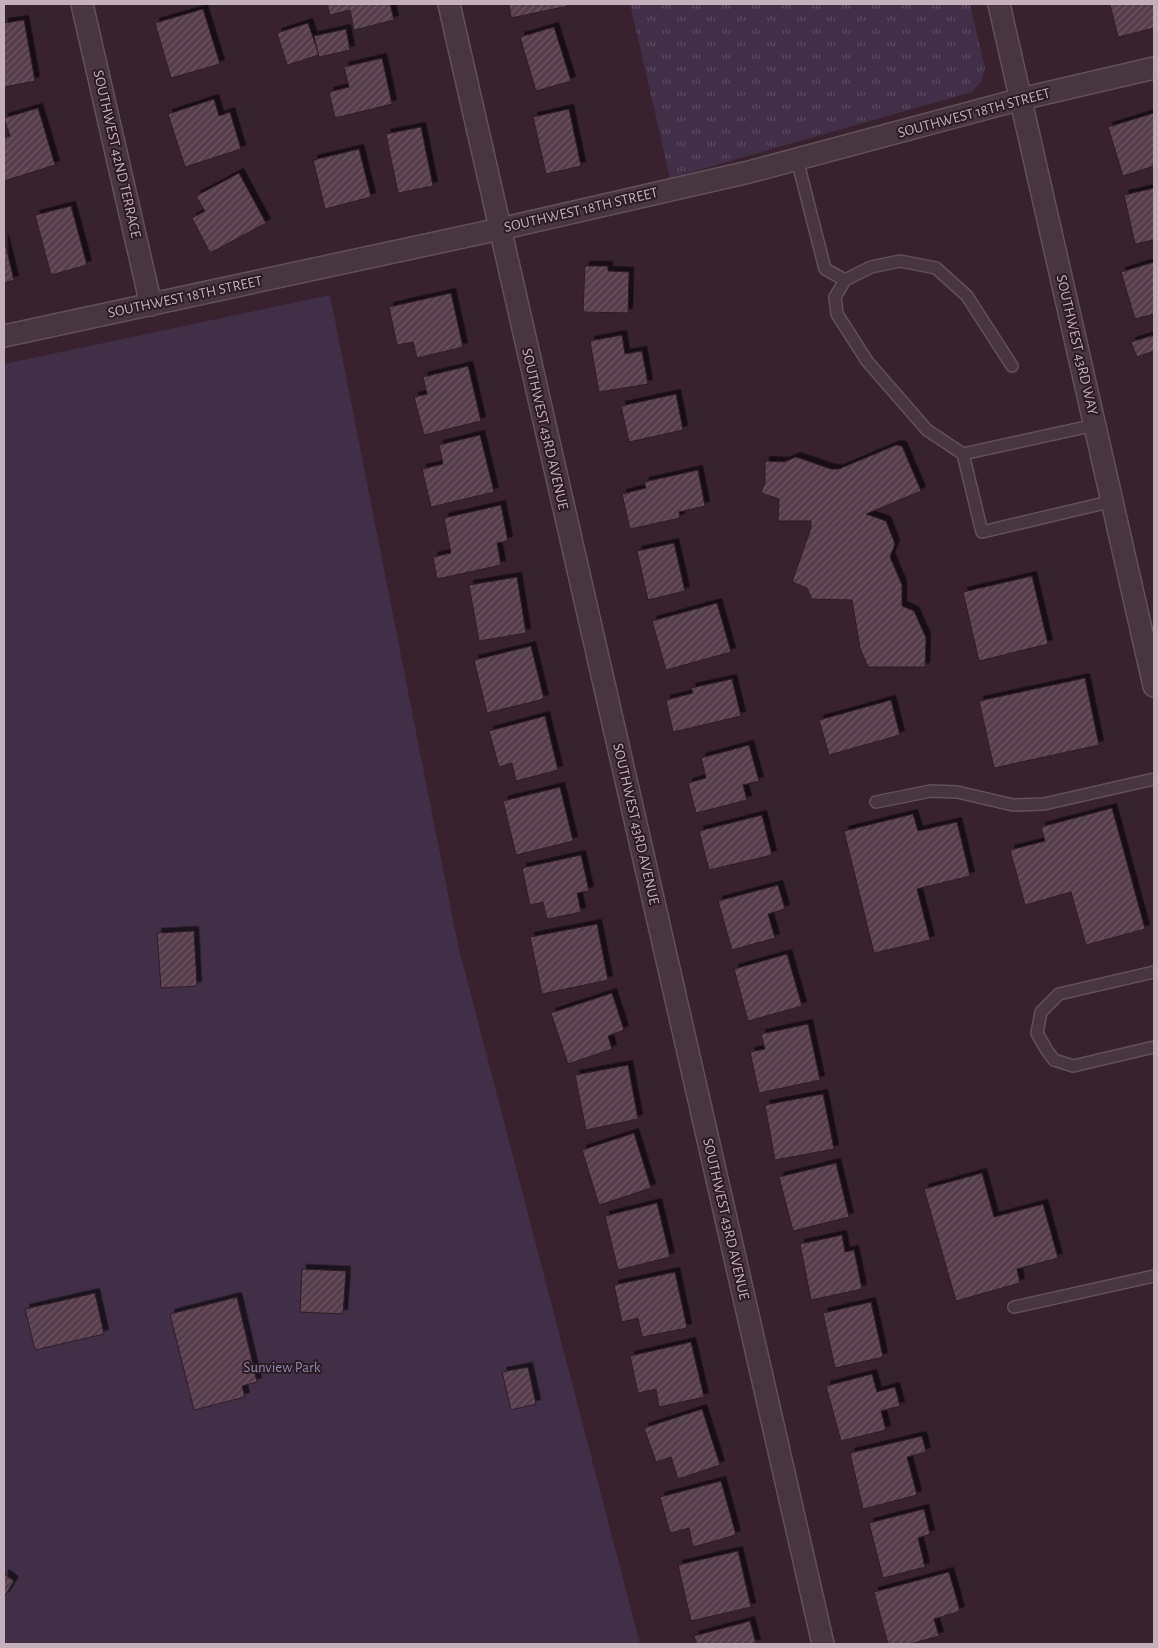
<svg xmlns="http://www.w3.org/2000/svg" width="1158" height="1648" font-family="'Alegreya Sans',sans-serif">
  <style>
    .grass { fill: url(#grass-tufts) }
    .park { fill: #412f47 }
    .building { fill: url(#building-hatch); stroke: #2e1d26; filter: url(#shadow) }
    .lines { fill: none; stroke-linecap: round; stroke-linejoin: round }
    .service-casing { stroke: #62505a; stroke-width: 14 }
    .minor-casing { stroke: #62505a; stroke-width: 24 }
    .service { stroke: #47353f; stroke-width: 11 }
    .minor { stroke: #47353f; stroke-width: 21 }
    .labels { text-anchor: middle; dominant-baseline: central; stroke-width: 4; stroke-linejoin: round; paint-order: stroke }
    .street-label { font-size: 15px; fill: #c4b0ba; stroke: #2c1b24 }
    .park-label { font-size: 15px; fill: #8b87a9; stroke: #2c1b24 }
  </style>
  <defs>
    <pattern id="grass-tufts" width="24" height="20" patternUnits="userSpaceOnUse" patternTransform="scale(1.25)"><rect width="24" height="20" fill="#412f47"/><path d="M3 7l-1-3M5 7V3M7 7l1-3M15 17l-1-3M17 17v-4M19 17l1-3" fill="none" stroke="#5b4b5f"/></pattern>
    <pattern id="building-hatch" width="6" height="6" patternUnits="userSpaceOnUse" patternTransform="scale(1.25)"><rect width="6" height="6" fill="#573e4c"/><path d="M-1 1l2-2M0 6l6-6M5 7l2-2" fill="none" stroke="#6e5764"/></pattern>
    <filter id="shadow"><feDropShadow dx="4.5" dy="-4.5" stdDeviation="0" flood-color="#0009"/></filter>
  </defs>
  <rect width="100%" height="100%" fill="#37222d"/>
  <polygon class="grass" points="630,4 970,4 985,68 981,82 972,92 670,178"/>
  <polygon class="park" points="330,295 458,945 640,1644 4,1644 4,364"/>
  <g class="building">
    <polygon points="327,4 390,4 394,20 354,30 350,10 330,15"/>
    <polygon points="509,4 567,4 568,6 511,18"/>
    <polygon points="1110,4 1154,4 1154,28 1118,37"/>
    <polygon points="203,9 220,64 171,78 155,23"/>
    <polygon points="24,20 35,81 4,87 4,23"/>
    <polygon points="308,23 319,55 287,65 277,33"/>
    <polygon points="554,27 571,81 536,91 520,37"/>
    <polygon points="346,29 350,50 319,57 314,36"/>
    <polygon points="382,58 392,104 335,118 329,92 349,87 344,67"/>
    <polygon points="214,99 219,116 230,112 241,149 185,167 168,114"/>
    <polygon points="38,108 55,165 4,181 4,138 10,136 4,118"/>
    <polygon points="569,109 581,166 546,174 533,117"/>
    <polygon points="1154,113 1154,166 1123,176 1108,127"/>
    <polygon points="421,127 433,186 398,193 386,134"/>
    <polygon points="359,149 371,197 325,209 313,160"/>
    <polygon points="239,173 266,223 210,253 192,218 205,211 196,196"/>
    <polygon points="1154,188 1154,240 1135,244 1124,195"/>
    <polygon points="71,206 87,265 51,275 35,215"/>
    <polygon points="4,239 14,280 4,283"/>
    <polygon points="1154,262 1154,314 1135,319 1121,272"/>
    <polygon points="585,266 608,266 608,271 629,272 628,313 583,312"/>
    <polygon points="451,293 463,347 417,358 413,342 397,345 389,307"/>
    <polygon points="622,335 625,354 642,351 648,384 599,392 590,341"/>
    <polygon points="1154,335 1154,351 1137,357 1131,342"/>
    <polygon points="468,366 481,421 424,435 414,397 427,394 423,377"/>
    <polygon points="676,394 683,430 629,442 621,406"/>
    <polygon points="480,435 494,492 431,507 422,469 443,464 439,445"/>
    <polygon points="896,445 902,446 921,491 866,514 886,521 895,544 890,557 902,585 902,606 914,611 926,638 925,667 868,667 860,648 852,600 812,599 807,588 792,582 811,528 811,521 778,521 779,499 761,493 765,483 765,461 784,462 796,457 831,469 839,469"/>
    <polygon points="698,470 705,506 679,512 680,518 630,529 622,494 646,488 644,482"/>
    <polygon points="501,505 508,541 497,543 501,565 437,579 433,557 451,553 444,518"/>
    <polygon points="674,543 685,591 648,600 637,551"/>
    <polygon points="1032,576 1048,644 979,661 963,592"/>
    <polygon points="517,577 526,633 479,641 469,585"/>
    <polygon points="717,603 731,652 666,670 652,621"/>
    <polygon points="531,646 544,699 487,713 474,660"/>
    <polygon points="1085,678 1099,745 994,768 979,701"/>
    <polygon points="732,679 741,716 673,732 666,700 693,693 691,688"/>
    <polygon points="891,700 900,735 829,755 819,720"/>
    <polygon points="545,716 558,770 516,781 512,763 499,767 489,731"/>
    <polygon points="749,745 759,781 743,785 747,800 696,813 688,783 706,778 701,758"/>
    <polygon points="560,787 573,841 516,855 503,801"/>
    <polygon points="1112,808 1145,929 1086,945 1071,892 1025,905 1010,850 1045,841 1041,827"/>
    <polygon points="913,814 918,831 957,822 970,876 917,889 930,940 874,953 844,831"/>
    <polygon points="762,815 772,855 709,870 699,831"/>
    <polygon points="581,855 589,891 577,893 581,912 547,919 543,902 530,905 522,868"/>
    <polygon points="778,885 785,909 768,914 775,938 732,950 718,901"/>
    <polygon points="597,924 608,980 542,994 530,937"/>
    <polygon points="194,931 197,986 161,988 157,933"/>
    <polygon points="787,954 802,1006 748,1021 734,969"/>
    <polygon points="612,993 624,1030 608,1036 612,1049 568,1064 551,1013"/>
    <polygon points="808,1024 820,1080 759,1093 750,1052 765,1049 761,1034"/>
    <polygon points="628,1065 638,1119 586,1130 575,1075"/>
    <polygon points="823,1094 834,1149 775,1160 765,1105"/>
    <polygon points="634,1133 651,1188 599,1205 582,1150"/>
    <polygon points="836,1163 849,1217 793,1231 779,1177"/>
    <polygon points="982,1173 994,1217 1043,1204 1058,1258 1017,1269 1020,1283 956,1301 924,1189"/>
    <polygon points="657,1203 670,1257 618,1270 605,1216"/>
    <polygon points="842,1235 845,1252 854,1250 862,1289 811,1300 800,1244"/>
    <polygon points="302,1269 346,1271 343,1314 300,1312"/>
    <polygon points="675,1272 687,1328 642,1337 638,1318 622,1322 614,1285"/>
    <polygon points="95,1293 104,1334 35,1350 25,1309"/>
    <polygon points="237,1297 257,1382 242,1386 245,1397 194,1410 170,1314"/>
    <polygon points="871,1302 883,1357 835,1368 823,1313"/>
    <polygon points="691,1342 704,1397 659,1407 656,1389 638,1393 630,1356"/>
    <polygon points="528,1367 536,1404 511,1410 502,1372"/>
    <polygon points="872,1374 877,1392 895,1387 900,1406 881,1411 886,1430 841,1441 826,1386"/>
    <polygon points="702,1409 720,1465 678,1479 671,1457 656,1462 644,1428"/>
    <polygon points="922,1436 926,1452 907,1457 917,1495 863,1509 850,1453"/>
    <polygon points="721,1481 736,1535 693,1547 689,1528 670,1533 660,1497"/>
    <polygon points="924,1509 930,1534 918,1538 925,1567 883,1578 869,1523"/>
    <polygon points="738,1551 751,1607 691,1621 678,1565"/>
    <polygon points="949,1572 960,1611 934,1619 939,1636 910,1644 888,1644 874,1592"/>
    <polygon points="4,1574 14,1581 4,1597"/>
    <polygon points="750,1621 756,1644 697,1644 694,1636"/>
  </g>
  <g class="lines">
    <g class="service-casing">
      <g id="service">
        <polyline points="797,159 825,269 845,280"/>
        <polyline points="1095,425 963,454 982,532 1113,501"/>
        <polyline points="963,454 927,430 867,361 837,314 835,297 845,280 871,267 900,261 936,268 967,296 1012,366"/>
        <polyline points="876,802 931,791 957,792 1013,805 1044,804 1154,779"/>
        <polyline points="1154,972 1059,994 1041,1012 1037,1033 1046,1049 1054,1060 1073,1066 1154,1047"/>
        <polyline points="1014,1307 1154,1276"/>
      </g>
    </g>
    <g class="minor-casing">
      <g id="minor">
        <polyline points="82,4 151,305"/>
        <polyline points="449,4 823,1644"/>
        <polyline points="999,4 1154,686"/>
        <polyline points="4,336 500,229 749,172 1021,99 1154,68"/>
      </g>
    </g>
    <use href="#service" class="service"/>
    <use href="#minor" class="minor"/>
  </g>
  <g class="labels">
    <g class="street-label">
      <text transform="translate(974 113) rotate(-15)">SOUTHWEST 18TH STREET</text>
      <text transform="translate(117 154) rotate(77)">SOUTHWEST 42ND TERRACE</text>
      <text transform="translate(581 210) rotate(-13)">SOUTHWEST 18TH STREET</text>
      <text transform="translate(185 297) rotate(-12)">SOUTHWEST 18TH STREET</text>
      <text transform="translate(1077 345) rotate(77)">SOUTHWEST 43RD WAY</text>
      <text transform="translate(545 429) rotate(77)">SOUTHWEST 43RD AVENUE</text>
      <text transform="translate(636 824) rotate(77)">SOUTHWEST 43RD AVENUE</text>
      <text transform="translate(726 1219) rotate(77)">SOUTHWEST 43RD AVENUE</text>
    </g>
    <g class="park-label">
      <text x="282" y="1367">Sunview Park</text>
    </g>
  </g>
  <rect width="1158" height="1648" fill="none" stroke="#c4b0ba" stroke-width="10"/>
</svg>
